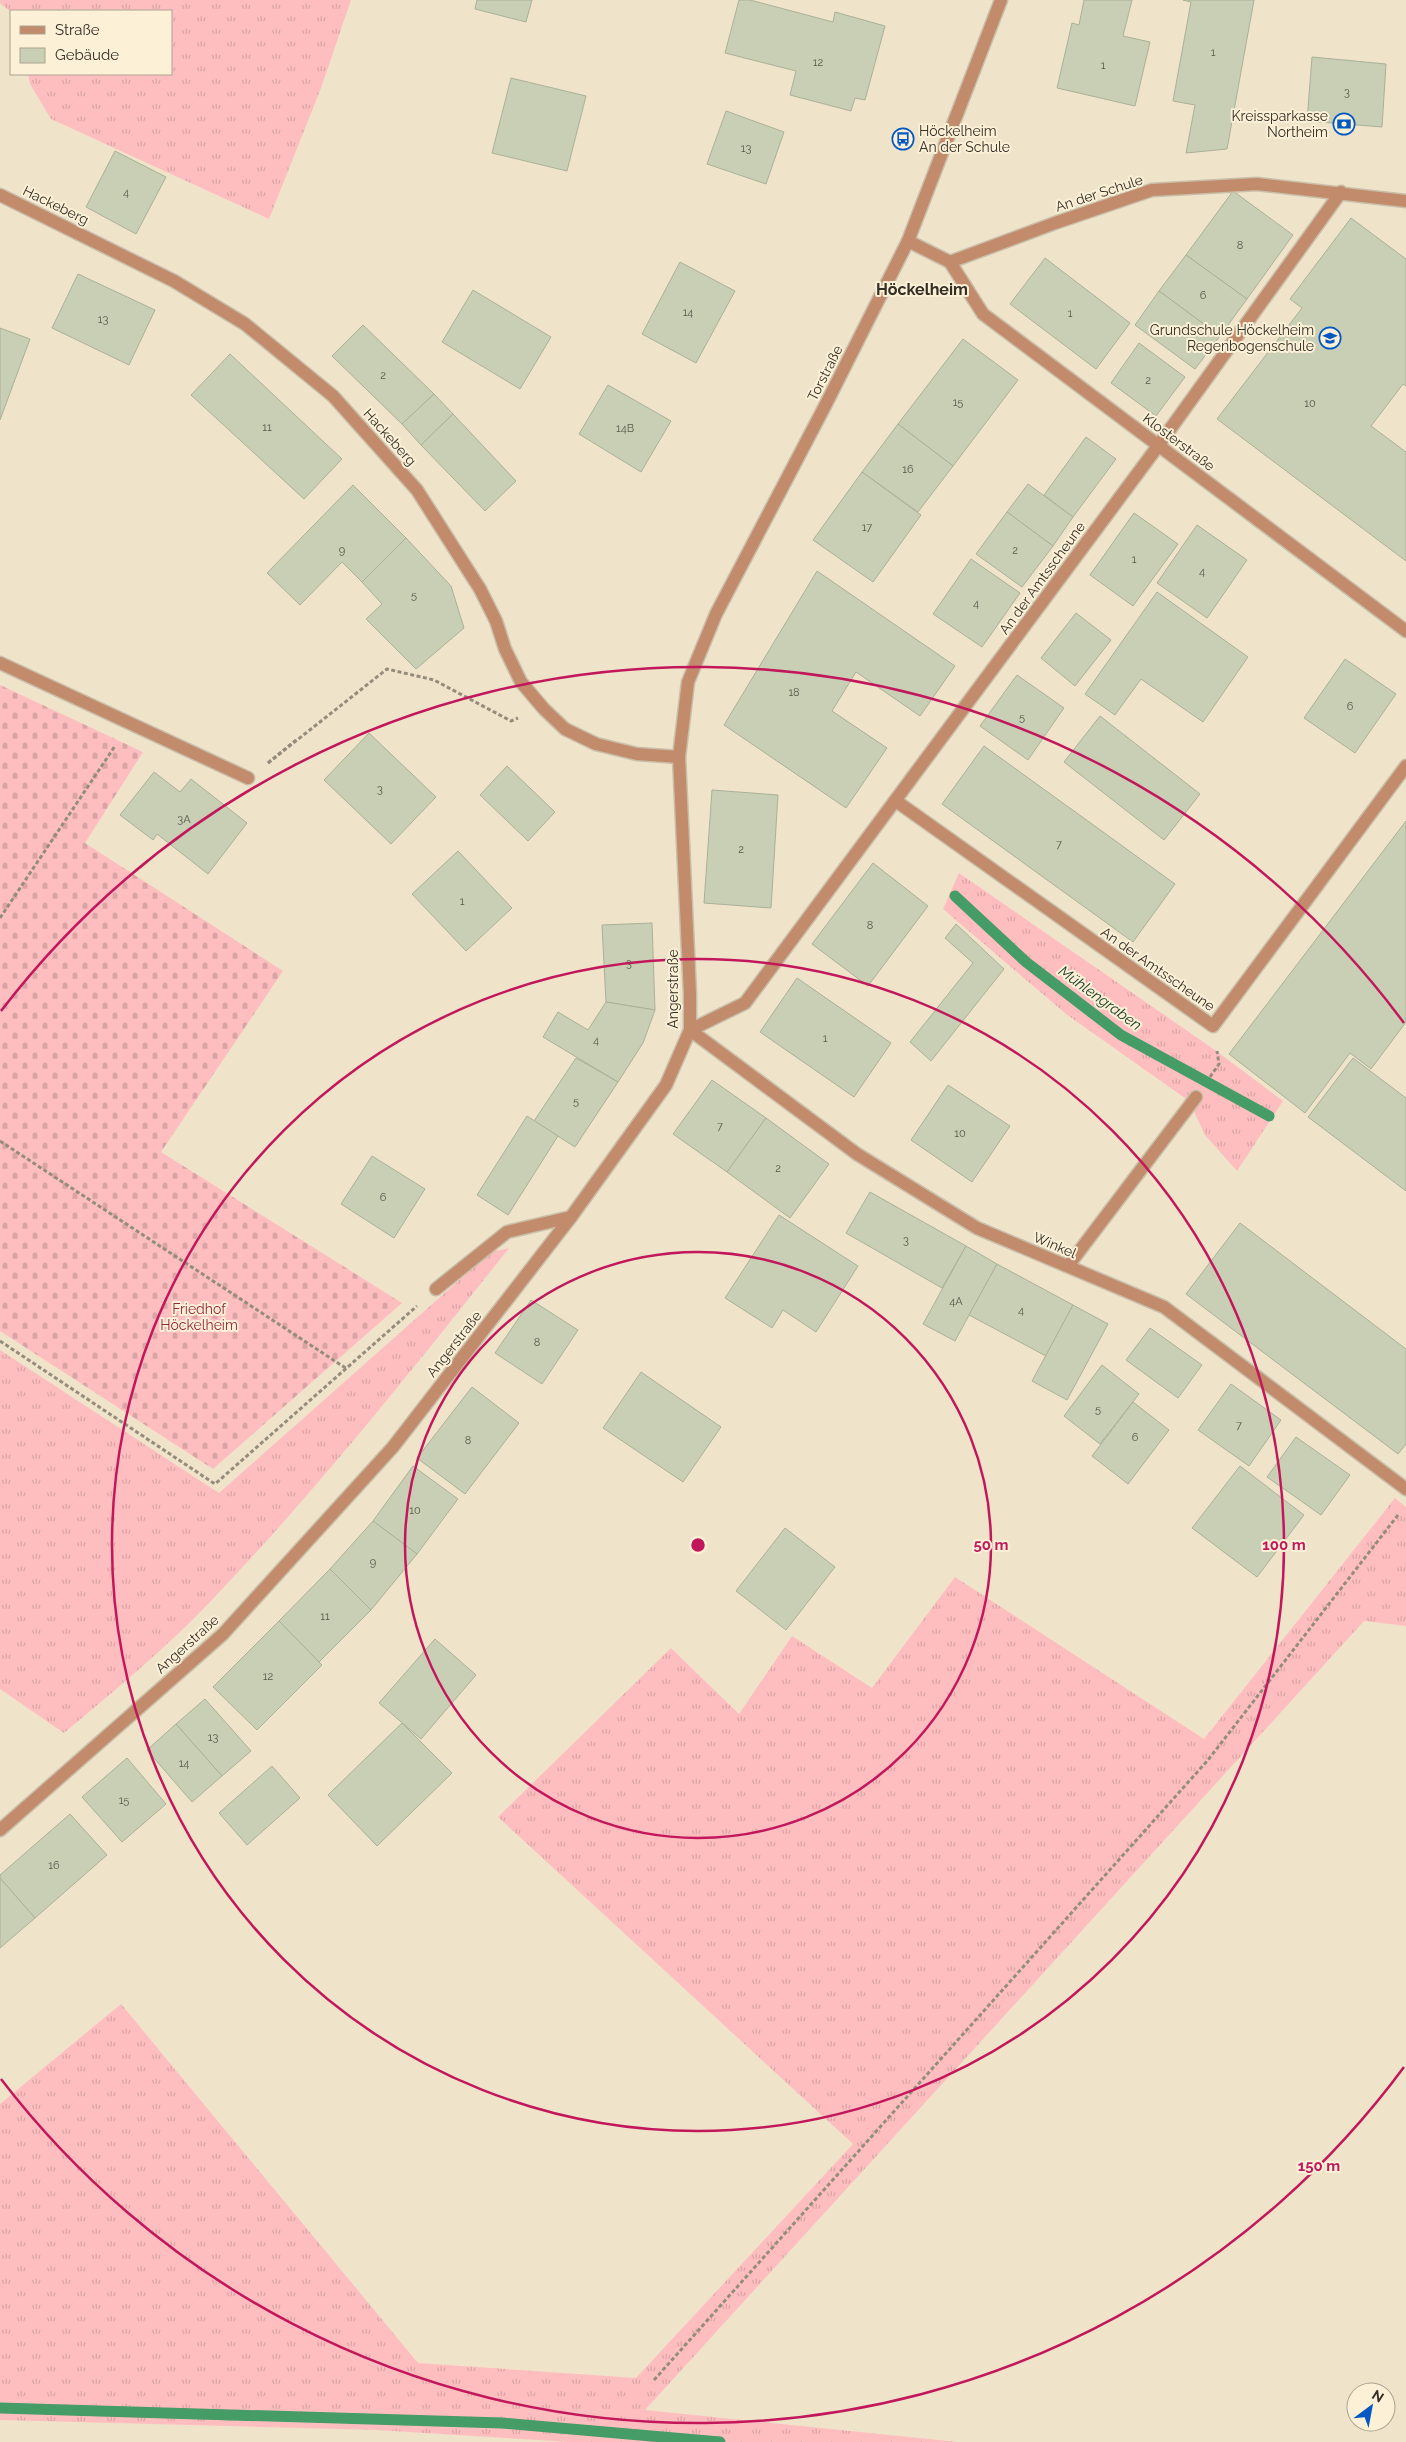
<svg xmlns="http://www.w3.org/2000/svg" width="1406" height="2442" font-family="Raleway,sans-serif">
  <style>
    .grass { fill: url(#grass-tufts) }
    .cemetery { fill: url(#cemetery-stones) }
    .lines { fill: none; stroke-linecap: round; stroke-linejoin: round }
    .stream { stroke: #459c67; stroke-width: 11 }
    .building { fill: #c8cfb5; stroke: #aab198 }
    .minor-casing { stroke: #c9bfa9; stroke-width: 15 }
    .path { stroke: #958d7b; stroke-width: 3; stroke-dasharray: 4 2.5; stroke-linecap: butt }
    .minor { stroke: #c28b6c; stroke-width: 12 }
    .ring { fill: none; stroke: #c2185b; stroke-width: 2.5 }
    .labels { text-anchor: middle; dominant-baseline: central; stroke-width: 4; stroke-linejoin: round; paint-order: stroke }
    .number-label { font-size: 11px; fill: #585749 }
    .poi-label { font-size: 14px; fill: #332f25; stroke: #fcf0d7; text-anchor: end }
    .street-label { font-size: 14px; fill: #332f25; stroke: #fcf0d7 }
    .park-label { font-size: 14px; fill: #962639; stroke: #fcf0d7 }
    .water-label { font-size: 15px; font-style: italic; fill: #163b25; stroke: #fcf0d7 }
    .quarter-label { font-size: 16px; font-weight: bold; fill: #332f25; stroke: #fcf0d7 }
    .centre { fill: #c2185b; stroke: #fcf0d7; stroke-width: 2.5 }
    .ring-label { font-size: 15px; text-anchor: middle; font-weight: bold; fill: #c2185b; stroke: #fcf0d7; stroke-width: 4; stroke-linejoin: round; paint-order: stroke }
  </style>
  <defs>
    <pattern id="grass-tufts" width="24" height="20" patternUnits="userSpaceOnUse" patternTransform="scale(1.25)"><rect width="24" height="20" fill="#febec0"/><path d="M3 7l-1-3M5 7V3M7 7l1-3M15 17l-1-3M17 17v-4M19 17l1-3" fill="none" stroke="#daa4a5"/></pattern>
    <pattern id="cemetery-stones" width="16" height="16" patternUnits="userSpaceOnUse" patternTransform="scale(1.25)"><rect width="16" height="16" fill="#febec0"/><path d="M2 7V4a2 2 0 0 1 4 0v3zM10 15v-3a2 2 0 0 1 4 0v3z" fill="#daa4a5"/></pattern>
  </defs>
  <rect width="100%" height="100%" fill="#efe3ca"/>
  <g class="grass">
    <polygon points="0,0 351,0 321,88 269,219 51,119 30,84 28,74 171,74 171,11 11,12 0,3"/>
    <polygon points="959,873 1215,1050 1283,1101 1237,1171 1205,1135 1189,1101 1066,1014 943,909"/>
    <path d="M509,1248c-96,121 -192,242 -299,354 -45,47 -96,89 -146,131l-64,-44v-339l219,143 272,-241z"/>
    <polygon points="1395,1498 1406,1507 1406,1626 1364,1621 645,2410 958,2442 570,2442 376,2430 0,2420 0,2104 121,2004 418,2363 636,2378 853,2144 498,1817 671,1648 739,1714 792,1636 872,1688 955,1577 1204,1739"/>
  </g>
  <polygon class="cemetery" points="0,685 143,752 85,843 283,971 161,1152 402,1303 213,1469 0,1331"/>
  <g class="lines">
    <g class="stream">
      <polyline points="955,896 1026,962 1121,1035 1269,1116"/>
      <polyline points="0,2408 502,2423 720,2442"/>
    </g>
  </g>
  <g class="building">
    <polygon points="477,0 532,0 526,22 475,9"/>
    <polygon points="739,0 750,0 833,22 835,12 885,26 865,100 855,98 851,111 790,95 796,71 725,53"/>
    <polygon points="1084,0 1132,0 1123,36 1150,42 1135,106 1057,88 1072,23 1079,25"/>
    <polygon points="1183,0 1254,0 1227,149 1186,153 1195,105 1173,101 1191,2"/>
    <polygon points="1312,57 1386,64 1382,127 1307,121"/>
    <polygon points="511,78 586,96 567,171 492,153"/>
    <polygon points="726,111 784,132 766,184 707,164"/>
    <polygon points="115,151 166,177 136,234 86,207"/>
    <polygon points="1233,191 1293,235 1247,299 1186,255"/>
    <polygon points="1351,218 1406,259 1406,386 1403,384 1371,426 1406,452 1406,561 1217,419 1302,308 1290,299"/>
    <polygon points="1186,255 1247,299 1220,336 1159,291"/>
    <polygon points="1045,258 1130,323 1096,369 1010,304"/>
    <polygon points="680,262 735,291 696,363 642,334"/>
    <polygon points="78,274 155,310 129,365 52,328"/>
    <polygon points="473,290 551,337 520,389 442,342"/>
    <polygon points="1159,291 1220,336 1195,369 1135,325"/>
    <polygon points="363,325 434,394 402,424 332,356"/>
    <polygon points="0,328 30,339 0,420"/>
    <polygon points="963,339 1018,380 953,466 898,424"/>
    <polygon points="1139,343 1185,377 1156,416 1111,383"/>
    <polygon points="230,354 342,459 304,499 191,395"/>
    <polygon points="608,385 671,421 641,472 579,434"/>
    <polygon points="434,394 453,414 421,445 402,424"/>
    <polygon points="453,414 516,481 485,511 421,445"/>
    <polygon points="898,424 953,466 918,512 862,472"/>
    <polygon points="1086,437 1116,459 1073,517 1044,495"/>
    <polygon points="862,472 921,515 873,582 813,540"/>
    <polygon points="1028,484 1073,517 1053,546 1007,512"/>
    <polygon points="353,485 406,538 362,582 342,562 300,605 267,573"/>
    <polygon points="1007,512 1053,546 1022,587 976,554"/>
    <polygon points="1134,513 1178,544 1133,606 1090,575"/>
    <polygon points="1197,525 1247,560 1207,618 1157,583"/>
    <polygon points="406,538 451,586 464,628 416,669 366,619 382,604 362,582"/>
    <polygon points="971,559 1020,593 982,647 933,614"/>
    <polygon points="817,571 955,666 920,716 856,672 832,711 887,748 846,808 724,725"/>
    <polygon points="1157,592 1248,657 1203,722 1141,679 1115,715 1085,694"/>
    <polygon points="1076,613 1111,640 1075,686 1041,658"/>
    <polygon points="1345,659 1396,694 1355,753 1304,718"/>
    <polygon points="1017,675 1064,708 1028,760 980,726"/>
    <polygon points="1100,716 1200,794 1164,840 1064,762"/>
    <polygon points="369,733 436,797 391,844 324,780"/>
    <polygon points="984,746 1175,884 1133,942 942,804"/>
    <polygon points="507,766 555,812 528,841 480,795"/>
    <polygon points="154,772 180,792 191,779 247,823 208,874 157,834 153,840 120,815"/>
    <polygon points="712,790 778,795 771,908 704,903"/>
    <polygon points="1406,821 1406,1022 1371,1069 1350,1053 1305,1113 1229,1054"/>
    <polygon points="458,851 512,908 466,951 412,894"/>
    <polygon points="873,863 928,906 868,986 812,944"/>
    <polygon points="652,923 655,1010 606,1002 602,925"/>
    <polygon points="956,924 1004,969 931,1061 910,1042 973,963 945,938"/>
    <polygon points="797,978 891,1043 854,1097 760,1032"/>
    <polygon points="606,1002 655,1010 643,1043 618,1082 543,1037 558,1012 588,1030"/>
    <polygon points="576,1058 618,1082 575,1147 534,1121"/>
    <polygon points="1353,1058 1406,1098 1406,1191 1308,1117"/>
    <polygon points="712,1080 766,1118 727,1172 673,1134"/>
    <polygon points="948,1085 1010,1126 972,1182 911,1140"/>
    <polygon points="527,1116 558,1136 508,1215 477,1195"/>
    <polygon points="766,1118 829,1164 790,1218 727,1172"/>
    <polygon points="372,1156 425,1189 394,1238 341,1204"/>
    <polygon points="870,1192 966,1246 942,1288 846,1233"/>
    <polygon points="779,1215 858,1266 816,1332 783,1310 772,1328 725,1298"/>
    <polygon points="1240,1223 1406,1349 1406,1444 1398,1454 1186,1294"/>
    <polygon points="966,1246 997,1264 955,1341 923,1324"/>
    <polygon points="997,1264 1073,1305 1046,1356 969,1315"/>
    <polygon points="531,1300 578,1330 542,1384 495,1353"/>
    <polygon points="1073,1305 1108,1324 1067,1400 1032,1381"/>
    <polygon points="1150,1328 1202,1365 1178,1398 1126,1360"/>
    <polygon points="1102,1365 1139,1394 1100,1444 1064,1416"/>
    <polygon points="641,1372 721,1427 683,1482 603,1428"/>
    <polygon points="1231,1384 1281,1420 1249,1466 1198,1430"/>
    <polygon points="472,1387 519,1423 465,1494 417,1458"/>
    <polygon points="1133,1402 1169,1430 1128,1484 1092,1456"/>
    <polygon points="1296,1437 1350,1475 1321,1515 1267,1477"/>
    <polygon points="413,1466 458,1499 417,1554 373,1521"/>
    <polygon points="1240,1466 1304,1515 1257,1577 1192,1528"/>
    <polygon points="373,1521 417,1554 371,1610 330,1569"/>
    <polygon points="785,1528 835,1567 786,1630 736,1591"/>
    <polygon points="330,1569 371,1610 319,1662 279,1621"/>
    <polygon points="279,1621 322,1665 257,1730 213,1687"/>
    <polygon points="435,1639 476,1675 421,1739 379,1703"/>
    <polygon points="205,1699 251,1751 222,1776 176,1724"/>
    <polygon points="402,1723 452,1773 377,1846 328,1795"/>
    <polygon points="176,1724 222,1776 192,1802 147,1750"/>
    <polygon points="127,1758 166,1804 122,1842 82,1797"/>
    <polygon points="272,1766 300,1798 247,1845 219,1813"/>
    <polygon points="70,1814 107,1855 35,1918 0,1878 0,1875"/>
    <polygon points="0,1878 35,1918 0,1948"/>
  </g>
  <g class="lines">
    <g class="minor-casing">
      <g id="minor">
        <polyline points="1341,192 1158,446 745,1003 690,1030 857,1154 977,1228 1164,1307 1406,1489"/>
        <polyline points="0,195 174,281 245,324 333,396 417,490 480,589 496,621 505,649 521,682 544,709 565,729 596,744 637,754 679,757"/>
        <polyline points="908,241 950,262 1055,223 1152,190 1257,184 1406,201"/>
        <polyline points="950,262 983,314 1406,631"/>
        <polyline points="0,663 248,778"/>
        <polyline points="896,801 1213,1026 1406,766"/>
        <polyline points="1068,1266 1196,1097"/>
        <polyline points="436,1289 507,1232 571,1217"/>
        <polyline points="0,1830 223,1634 393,1447 571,1217 666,1085 690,1030 690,994 679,757 688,682 716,614 826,404 908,241 1001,0"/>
      </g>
    </g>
    <g class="path">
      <polyline points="268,763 387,669 434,680 511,721 518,718"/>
      <polyline points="268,763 296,740"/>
      <polyline points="0,918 115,746"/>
      <polyline points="1210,1077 1219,1064 1217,1051"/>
      <polyline points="0,1141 347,1369"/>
      <polyline points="0,1341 215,1484 417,1306"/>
      <polyline points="654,2380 1208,1760 1398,1515"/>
    </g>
    <use href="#minor" class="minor"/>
  </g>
  <g class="ring">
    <circle cx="698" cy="1545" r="293"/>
    <circle cx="698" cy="1545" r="586"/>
    <path d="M1404 2067A878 878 0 0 1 1 2079M1 1011A878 878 0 0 1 1404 1023"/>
  </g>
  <defs>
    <g id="bank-ring" transform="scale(1.125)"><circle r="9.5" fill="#fcf0d7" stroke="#0358c2" stroke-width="1.5"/><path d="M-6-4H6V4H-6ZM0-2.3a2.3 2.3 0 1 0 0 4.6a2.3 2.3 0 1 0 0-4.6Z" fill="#0358c2"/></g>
    <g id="bus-ring" transform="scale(1.125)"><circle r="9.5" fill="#fcf0d7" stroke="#0358c2" stroke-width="1.5"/><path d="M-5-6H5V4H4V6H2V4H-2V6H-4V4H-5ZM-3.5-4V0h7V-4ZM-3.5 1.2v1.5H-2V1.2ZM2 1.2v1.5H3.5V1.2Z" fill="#0358c2"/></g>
    <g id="school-ring" transform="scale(1.125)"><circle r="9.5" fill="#fcf0d7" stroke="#0358c2" stroke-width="1.5"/><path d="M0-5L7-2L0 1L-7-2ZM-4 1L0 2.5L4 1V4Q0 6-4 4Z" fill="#0358c2"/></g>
  </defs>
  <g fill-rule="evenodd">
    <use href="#bank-ring" x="1344" y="124"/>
    <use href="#bus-ring" x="903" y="139"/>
    <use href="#school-ring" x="1330" y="338"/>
  </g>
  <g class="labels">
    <g class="number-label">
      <text x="1213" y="52">1</text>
      <text x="818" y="62">12</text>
      <text x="1103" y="65">1</text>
      <text x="1347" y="92">3</text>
      <text x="746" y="148">13</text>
      <text x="126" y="192">4</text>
      <text x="1240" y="245">8</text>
      <text x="1203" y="295">6</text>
      <text x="688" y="312">14</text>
      <text x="1070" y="313">1</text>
      <text x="103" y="319">13</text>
      <text x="383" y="375">2</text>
      <text x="1148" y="380">2</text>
      <text x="958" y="402">15</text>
      <text x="1310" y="403">10</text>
      <text x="267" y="427">11</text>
      <text x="625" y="428">14B</text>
      <text x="908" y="469">16</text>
      <text x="867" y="527">17</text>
      <text x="342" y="550">9</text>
      <text x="1015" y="550">2</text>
      <text x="1134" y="559">1</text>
      <text x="1202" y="571">4</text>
      <text x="414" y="595">5</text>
      <text x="976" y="603">4</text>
      <text x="794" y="692">18</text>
      <text x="1350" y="706">6</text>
      <text x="1022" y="717">5</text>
      <text x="380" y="789">3</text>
      <text x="184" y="819">3A</text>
      <text x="1059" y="844">7</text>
      <text x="741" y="849">2</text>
      <text x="462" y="901">1</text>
      <text x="870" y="925">8</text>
      <text x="629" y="963">3</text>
      <text x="825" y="1038">1</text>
      <text x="596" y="1040">4</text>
      <text x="576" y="1101">5</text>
      <text x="720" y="1126">7</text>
      <text x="960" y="1133">10</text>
      <text x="778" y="1168">2</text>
      <text x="383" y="1197">6</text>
      <text x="906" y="1240">3</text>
      <text x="956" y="1301">4A</text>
      <text x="1021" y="1310">4</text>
      <text x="537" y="1342">8</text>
      <text x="1098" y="1409">5</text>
      <text x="1239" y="1425">7</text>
      <text x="1135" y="1437">6</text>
      <text x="468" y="1440">8</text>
      <text x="415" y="1510">10</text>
      <text x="373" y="1562">9</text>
      <text x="325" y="1616">11</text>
      <text x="268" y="1676">12</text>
      <text x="213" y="1737">13</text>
      <text x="184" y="1763">14</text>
      <text x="124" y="1800">15</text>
      <text x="54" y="1865">16</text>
    </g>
    <g class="poi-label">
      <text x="1328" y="116">Kreissparkasse<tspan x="1328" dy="16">Northeim</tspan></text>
      <text x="919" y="131" text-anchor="start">Höckelheim<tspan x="919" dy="16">An der Schule</tspan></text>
      <text x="1314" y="330">Grundschule Höckelheim<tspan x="1314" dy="16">Regenbogenschule</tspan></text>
    </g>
    <g class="street-label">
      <text transform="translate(1099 193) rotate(-18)">An der Schule</text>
      <text transform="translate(56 205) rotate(26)">Hackeberg</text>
      <text transform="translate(825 373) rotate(-63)">Torstraße</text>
      <text transform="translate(390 437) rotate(48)">Hackeberg</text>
      <text transform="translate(1179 442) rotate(37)">Klosterstraße</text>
      <text transform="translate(1042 578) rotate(-54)">An der Amtsscheune</text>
      <text transform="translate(1158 969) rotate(35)">An der Amtsscheune</text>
      <text transform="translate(673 989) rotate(-90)">Angerstraße</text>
      <text transform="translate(1055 1245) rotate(23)">Winkel</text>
      <text transform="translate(454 1344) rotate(-52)">Angerstraße</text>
      <text transform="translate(187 1644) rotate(-42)">Angerstraße</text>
    </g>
    <g class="park-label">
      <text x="199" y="1309">Friedhof<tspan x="199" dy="16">Höckelheim</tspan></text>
    </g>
    <g class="water-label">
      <text transform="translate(1100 998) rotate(36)">Mühlengraben</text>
    </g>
    <g class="quarter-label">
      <text x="922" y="289">Höckelheim</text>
    </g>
  </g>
  <circle cx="698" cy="1545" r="8" class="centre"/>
  <g class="ring-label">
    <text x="991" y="1550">50 m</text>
    <text x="1284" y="1550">100 m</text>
    <text x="1319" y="2171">150 m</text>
  </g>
  <rect x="10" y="10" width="162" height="65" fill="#fcf0d7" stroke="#aca390"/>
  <rect x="20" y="26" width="25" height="8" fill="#c28b6c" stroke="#aca390"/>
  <text x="55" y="35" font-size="15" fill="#332f25">Straße</text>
  <rect x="20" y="48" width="25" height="15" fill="#c8cfb5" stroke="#aca390"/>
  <text x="55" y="60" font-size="15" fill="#332f25">Gebäude</text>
  <g transform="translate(1371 2407) rotate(32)"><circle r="24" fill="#fcf0d7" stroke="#aca390"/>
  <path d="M0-4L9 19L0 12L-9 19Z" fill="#0358c2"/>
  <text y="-8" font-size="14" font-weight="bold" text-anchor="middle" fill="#332f25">N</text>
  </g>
</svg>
